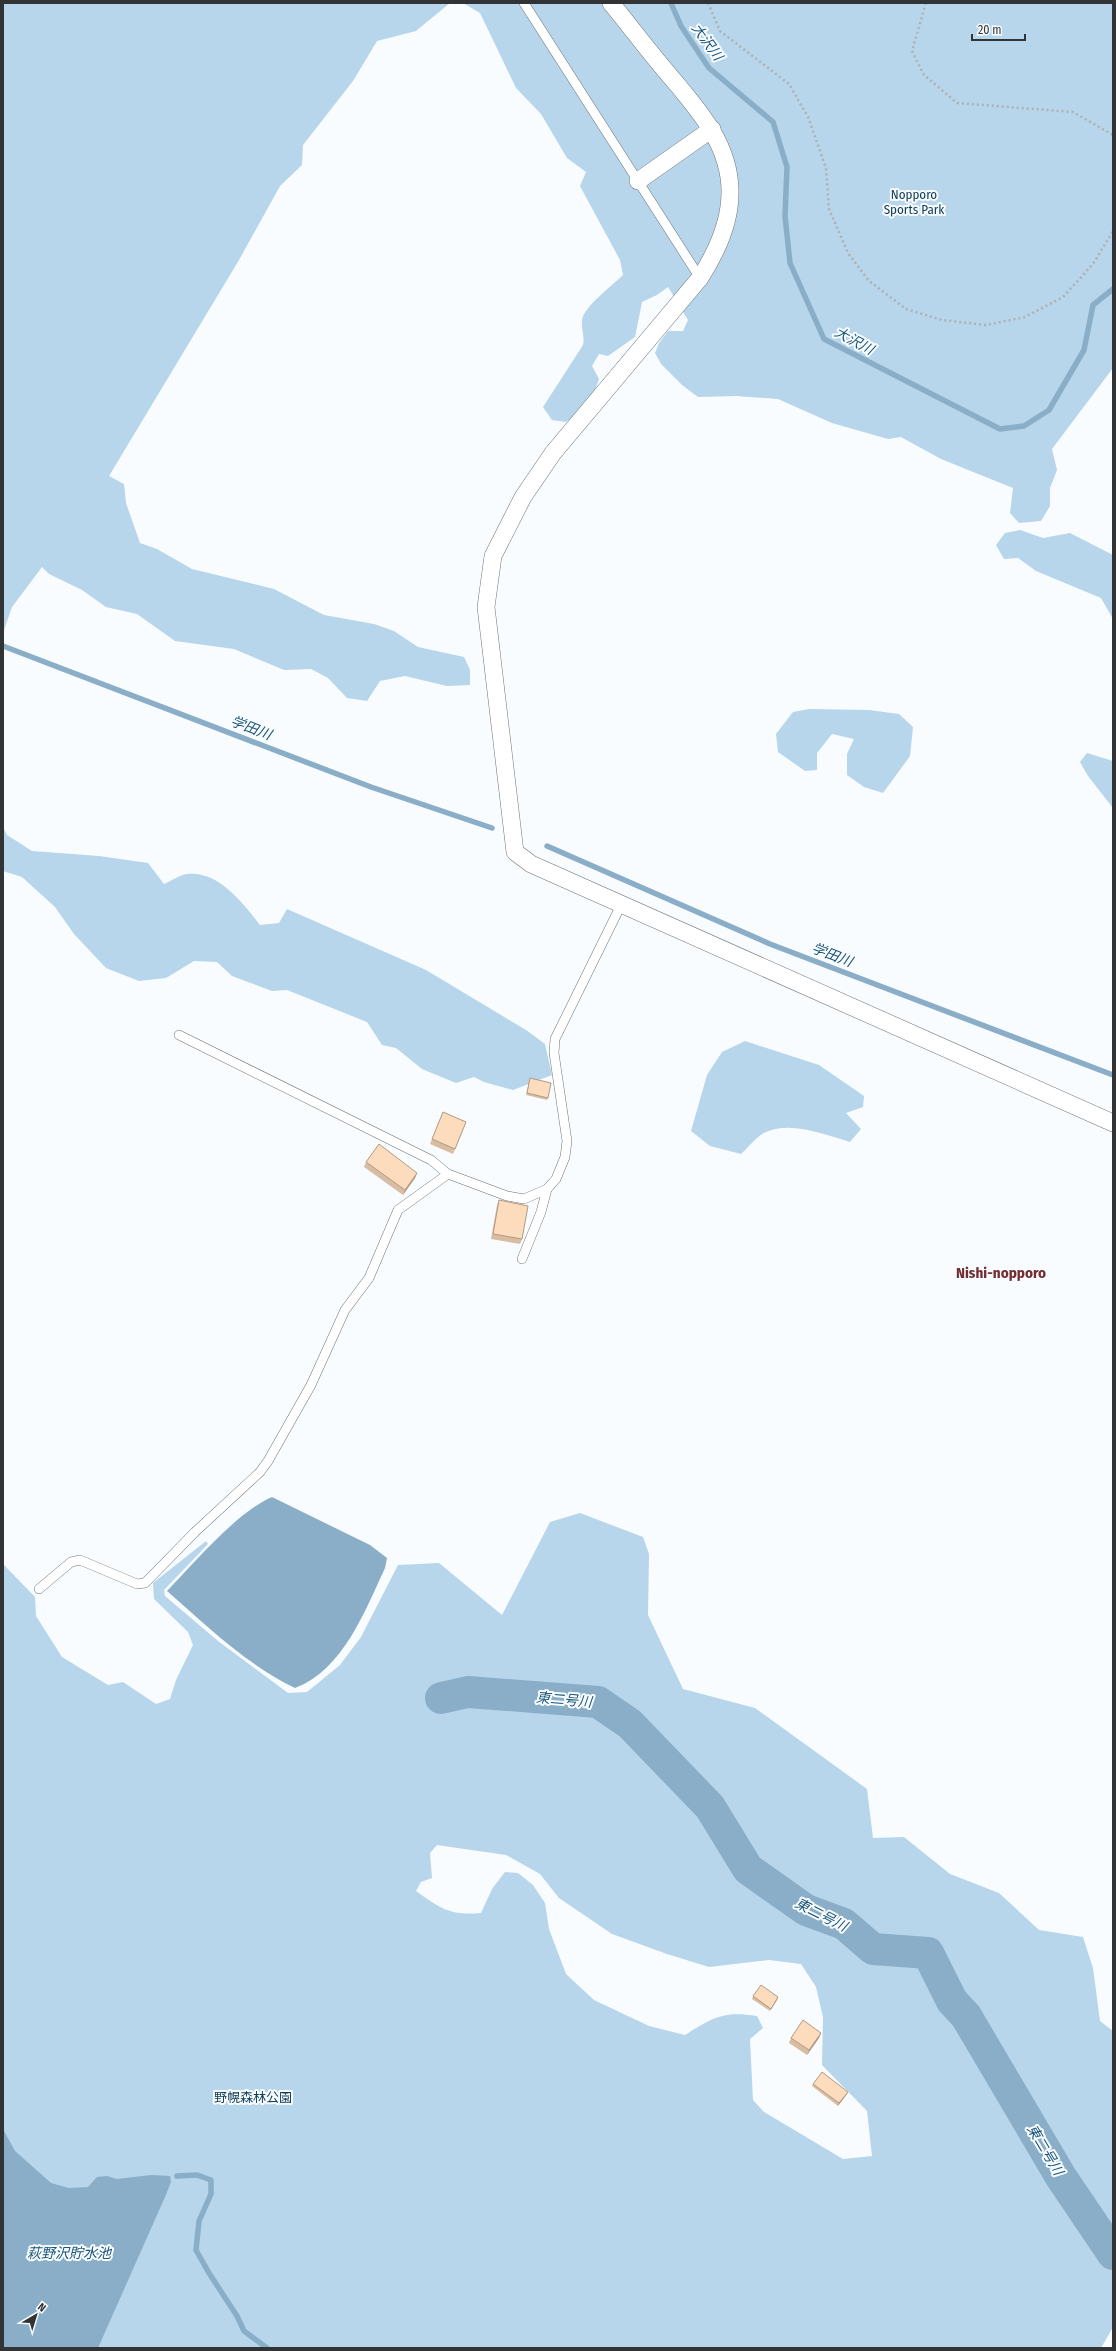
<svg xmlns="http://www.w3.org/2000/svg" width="1116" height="2351" font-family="'Fira Sans Condensed','Noto Sans JP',sans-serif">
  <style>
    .green { fill: #b7d5eb; fill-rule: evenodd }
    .water { fill: #8baec8 }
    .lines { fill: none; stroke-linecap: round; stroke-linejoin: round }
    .stream { stroke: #8baec8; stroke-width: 5.5 }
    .river { stroke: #8baec8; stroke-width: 32 }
    .service-casing { stroke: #6e7377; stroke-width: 10 }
    .minor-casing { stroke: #6e7377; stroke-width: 18 }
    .path { stroke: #aeb1b3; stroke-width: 2.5; stroke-dasharray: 2 3; stroke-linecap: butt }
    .service { stroke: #fff; stroke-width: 9 }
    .minor { stroke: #fff; stroke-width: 17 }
    .wall { fill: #d9bda3 }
    .shaded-wall { fill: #b09a84 }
    .building { fill: #fcdcbd; stroke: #b09a84 }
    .labels { text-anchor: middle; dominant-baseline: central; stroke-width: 4; stroke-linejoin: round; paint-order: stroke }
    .park-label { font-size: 13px; fill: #0d3b56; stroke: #f8fcfe }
    .water-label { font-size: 14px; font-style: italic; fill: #1c567a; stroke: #f8fcfe }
    .quarter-label { font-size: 15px; font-weight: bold; fill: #742d32; stroke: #f8fcfe }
  </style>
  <rect width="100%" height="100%" fill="#f8fcfe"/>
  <g class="green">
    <polygon points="3,3 450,3 416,31 377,41 353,81 303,145 302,165 280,186 239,260 109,476 124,484 126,503 140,543 157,549 192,569 274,589 324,615 374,624 394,631 418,647 464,657 470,670 470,685 447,686 405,676 380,681 367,701 347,698 328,678 311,669 284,670 234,649 175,641 137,614 106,607 82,590 49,574 42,567 12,607 3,633"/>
    <path d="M463,3h650v365l-61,81 5,21 -7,18v18l-9,15 -22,2 -9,-10 3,-25 -72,-29 -40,-22 -13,2 -56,-16 -54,-24 -42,-3 -38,1 -16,-12 -21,-21 -6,-11 4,-10 9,-12h15l5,-11 -20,-33 -11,8 -15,7 -7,35 -27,19 -9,-2 -7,12 7,13c-5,18 -18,33 -33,43l-14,-2 -9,-13 40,-62c2,-9 -2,-15 -1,-24 0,-13 31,-36 41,-46l-3,-15 -40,-74 6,-14 -19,-14 -26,-44 -25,-26 -36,-75z"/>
    <polygon points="1020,530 1043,538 1070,533 1113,555 1113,619 1101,598 1036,571 1018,558 1004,559 996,545 1005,533"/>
    <polygon points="809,709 869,710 899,714 913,727 910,756 883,793 864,787 847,775 847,754 854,739 832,734 817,753 817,770 805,771 778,752 776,734 793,712"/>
    <polygon points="1087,753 1113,761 1113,808 1088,776 1080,762"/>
    <path d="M3,827l4,8 25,16 67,5 49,7 16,21c7,-3 16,-9 23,-10 31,-4 56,29 73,51l19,-2 8,-14 139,61 100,60 19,14 7,31 -39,15 -29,-8 -10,-5 -18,6 -34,-14 -26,-21 -14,-3 -15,-23 -80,-32 -15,1 -40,-15 -15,-14 -23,-1 -28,17 -27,3 -33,-13 -32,-34 -19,-27 -33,-30 -19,-6z"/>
    <path d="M745,1041l74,24 45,31 -1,11 -17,6 15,16 -11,13c-25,-7 -60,-22 -86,-9 -9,5 -16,15 -23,21l-31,-8 -19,-15 16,-56 15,-23z"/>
    <path d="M580,1513l63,24 6,17 -1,61 35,74 72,19 112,81 6,49 31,-1 46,37 49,19 40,37 44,7 10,31 7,53 13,10v296l-12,21h-1098v-784l32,33 1,19 26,41 46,28 15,-3 33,22 14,-5 6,-19 17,-35 -5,-13 -34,-33 -1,-16 53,-42 2,3 -44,46 1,6 53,45 70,52 19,-1 33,-27 21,-28 37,-72 41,-2 63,52 48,-93zM437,1845l69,10 34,19 19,24 53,36 55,20 42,13 60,-7 32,4 15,23 7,30 -1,48 45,46 5,45 -29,3 -79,-47 -11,-12 -3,-61 13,-11 -6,-12c-34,-5 -43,1 -72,19l-36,-9 -55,-26 -28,-26 -17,-45 -4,-26 -12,-18 -15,-12 -13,-1 -13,17 -11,24c-31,3 -41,-5 -65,-22l5,-9 11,-4 -2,-25z"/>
  </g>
  <g class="water">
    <path d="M272,1497l98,48 17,13 -2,10c-20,43 -42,102 -90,120 -48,-23 -88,-62 -128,-97 27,-28 70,-79 105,-94z"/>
    <polygon points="3,2129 15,2151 51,2183 69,2188 88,2187 97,2177 107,2176 117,2179 151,2175 170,2176 171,2182 165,2197 98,2348 3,2348"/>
  </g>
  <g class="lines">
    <g class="stream">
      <polyline points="671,3 681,26 709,68 773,122 787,167 785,216 790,263 824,339 1000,429 1024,426 1049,410 1084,350 1093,305 1113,289"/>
      <polyline points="3,646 371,787 492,828"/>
      <polyline points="547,846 770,944 1113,1075"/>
      <polyline points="177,2176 197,2175 211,2180 211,2194 199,2221 196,2250 209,2273 237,2316 244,2331 267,2348"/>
    </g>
    <polyline class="river" points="441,1698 468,1692 598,1702 630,1724 710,1807 748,1869 806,1910 844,1924 873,1949 928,1953 952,2001 966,2016 1061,2177 1113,2254"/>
    <g class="service-casing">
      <g id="service">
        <polyline points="524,3 700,278"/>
        <polyline points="179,1035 431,1160 448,1174 507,1196 524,1199 547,1189 556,1179 565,1157 567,1141 554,1053 555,1039 621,905"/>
        <polyline points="522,1259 541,1212 547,1189"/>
        <polyline points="39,1589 71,1562 80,1560 137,1584 145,1583 195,1532 260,1472 268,1461 311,1385 345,1310 369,1278 398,1210 448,1174"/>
      </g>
    </g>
    <g class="minor-casing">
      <g id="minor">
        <path d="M611,3c15,18 29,37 44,55 32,40 76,80 75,135 0,31 -14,60 -30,85l-147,175 -30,44 -30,59 -7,51 29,245 16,12 582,259"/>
        <polyline points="638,181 712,129"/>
      </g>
    </g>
    <g class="path">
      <polyline points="708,3 720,31 789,84 808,117 826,168 829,209 848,253 869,281 906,309 942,320 986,325 1025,317 1063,297 1093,264 1113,231"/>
      <polyline points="926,3 912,51 924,75 957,103 1073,112 1113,135"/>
    </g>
    <use href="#service" class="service"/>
    <use href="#minor" class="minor"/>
  </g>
  <g class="wall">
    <polygon points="530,1078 548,1098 547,1100 526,1095"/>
    <polygon points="443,1112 466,1122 453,1154 430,1144"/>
    <polygon points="366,1162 417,1173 415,1178 403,1195 364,1167"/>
    <polygon points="499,1200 522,1239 520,1244 491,1239 497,1205"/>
    <polygon points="753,1996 778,1997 777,2000 770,2011 752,1999"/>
    <polygon points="821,2033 819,2038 807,2055 789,2043 791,2038"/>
    <polygon points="813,2084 847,2094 838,2106 812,2086"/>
  </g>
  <g class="shaded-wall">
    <polygon points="417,1173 415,1178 403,1195 405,1190"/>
    <polygon points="778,1997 777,2000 770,2011 771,2009"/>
    <polygon points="821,2033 819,2038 807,2055 809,2050"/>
    <polygon points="848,2092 847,2094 838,2106 839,2103"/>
  </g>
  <g class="building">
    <polygon points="530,1078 551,1083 548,1098 527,1093"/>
    <polygon points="443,1112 466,1122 455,1149 432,1139"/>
    <polygon points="379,1144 417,1173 405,1190 366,1162"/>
    <polygon points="499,1200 528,1206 522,1239 493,1234"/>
    <polygon points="761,1985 778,1997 771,2009 753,1996"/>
    <polygon points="803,2020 821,2033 809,2050 791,2038"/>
    <polygon points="822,2072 848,2092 839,2103 813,2084"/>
  </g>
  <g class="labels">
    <g class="park-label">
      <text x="914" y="194">Nopporo<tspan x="914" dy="15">Sports Park</tspan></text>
      <text x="253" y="2097">野幌森林公園</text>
    </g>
    <g class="water-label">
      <text transform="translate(707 42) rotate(54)">大沢川</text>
      <text transform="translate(854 341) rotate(28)">大沢川</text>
      <text transform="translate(251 728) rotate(21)">学田川</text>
      <text transform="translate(832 955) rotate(21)">学田川</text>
      <text transform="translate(564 1700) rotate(5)">東二号川</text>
      <text transform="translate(821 1915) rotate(27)">東二号川</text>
      <text transform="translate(1045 2150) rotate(59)">東二号川</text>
      <text x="69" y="2253">萩野沢貯水池</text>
    </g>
    <g class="quarter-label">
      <text x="1001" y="1273">Nishi-nopporo</text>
    </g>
  </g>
  <rect width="1116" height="2351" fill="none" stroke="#313334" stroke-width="8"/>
  <g transform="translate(36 2315) rotate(38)" stroke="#f8fcfe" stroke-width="3" paint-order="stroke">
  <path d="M0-3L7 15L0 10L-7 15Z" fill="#313334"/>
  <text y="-6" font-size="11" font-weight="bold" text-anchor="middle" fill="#313334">N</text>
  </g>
  <path d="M972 34v6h53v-6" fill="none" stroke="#313334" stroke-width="2"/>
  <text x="978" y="34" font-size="12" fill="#313334" stroke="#f8fcfe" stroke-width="3" paint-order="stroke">20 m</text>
</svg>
